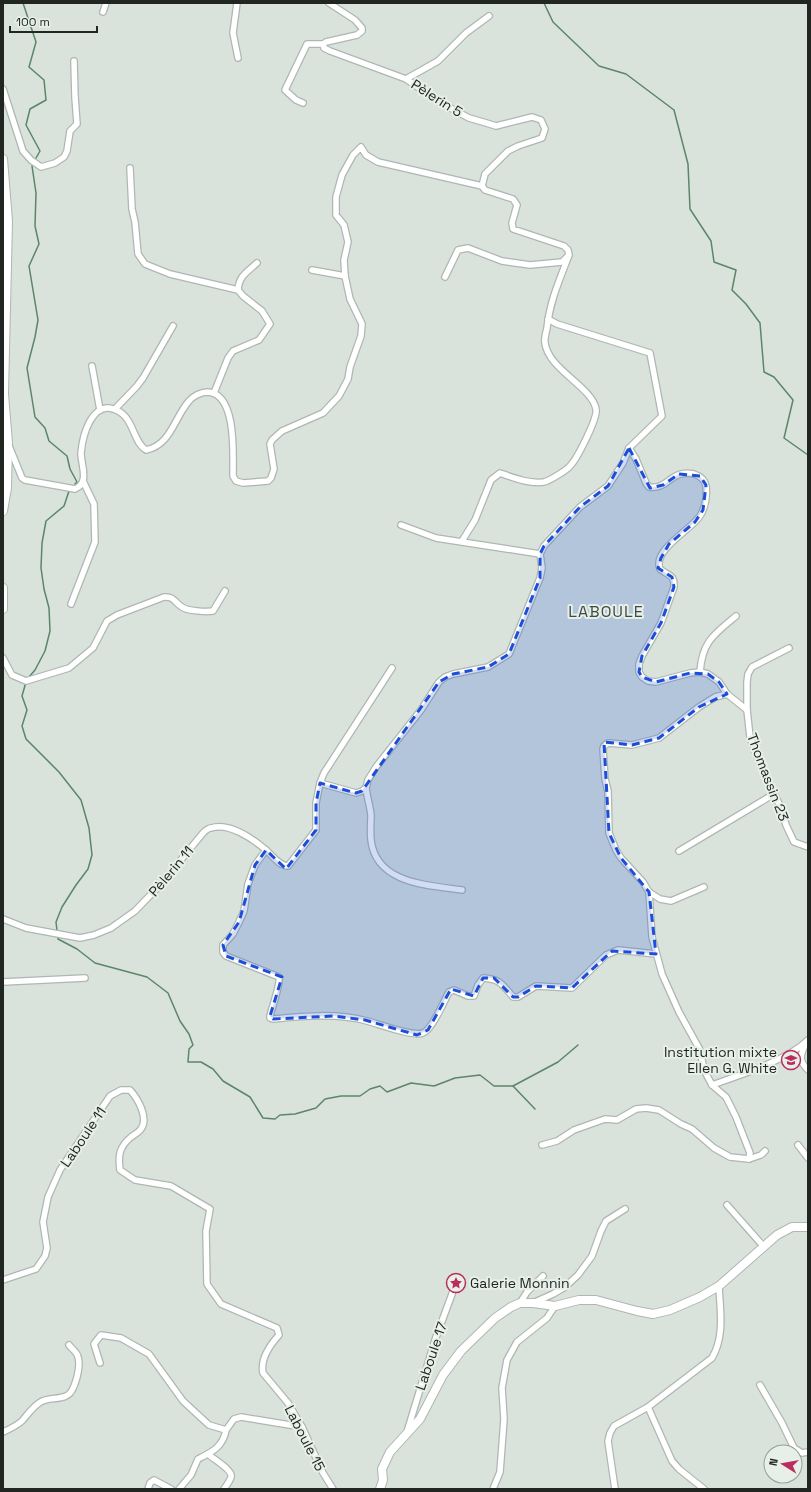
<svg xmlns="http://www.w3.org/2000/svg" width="811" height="1492" font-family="'Space Grotesk',sans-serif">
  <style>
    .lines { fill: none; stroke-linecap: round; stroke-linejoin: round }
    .stream { stroke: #5b866a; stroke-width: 1.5 }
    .minor-casing { stroke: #aeb7b1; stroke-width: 8 }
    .secondary-casing { stroke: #aeb7b1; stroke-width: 10 }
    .minor { stroke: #fff; stroke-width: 5.5 }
    .secondary { stroke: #fff; stroke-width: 8 }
    .marked { fill: #1d4ed8; fill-opacity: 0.2; stroke: #1d4ed8; stroke-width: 3; stroke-dasharray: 8 5; stroke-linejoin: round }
    .labels { text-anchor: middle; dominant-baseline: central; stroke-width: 4; stroke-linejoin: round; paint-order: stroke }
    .street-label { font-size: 14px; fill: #222623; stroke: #e6f0e9 }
    .poi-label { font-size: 14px; fill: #222623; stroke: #e6f0e9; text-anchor: end }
    .quarter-label { font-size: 16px; letter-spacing: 1px; fill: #414943; stroke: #e6f0e9 }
  </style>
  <rect width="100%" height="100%" fill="#d9e3dc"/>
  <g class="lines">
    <g class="stream">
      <polyline points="23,3 36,42 29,67 44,80 46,100 30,109 26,125 40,151 36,158"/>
      <polyline points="544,3 553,22 599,66 626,74 674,110 688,164 690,209 711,241 714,262 736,270 732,290 746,304 760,323 764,372 774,377 793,400 784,438 808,455 808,458"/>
      <polyline points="32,166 36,193 35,226 39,244 29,266 38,320 35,337 27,368 35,417 45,428 49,441 67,456 70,469 77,482 75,484"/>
      <polyline points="29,677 35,670 45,651 50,631 49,608 44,589 41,568 42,543 46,521 64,506 69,491"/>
      <polyline points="26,682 22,696 27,710 22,726 26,739 59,772 81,800 89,828 92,855 88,869 76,885 62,907 56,922 58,939 77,949 95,963 147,977 168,993 180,1021 189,1034 193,1045 189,1049 188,1062 201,1062 213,1069 223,1081 250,1097 263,1118 275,1119 280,1115 295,1114 316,1108 325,1099 341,1096 360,1096 370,1089 380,1086 387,1092 411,1083 434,1086 455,1078 480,1075 494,1086 513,1086 535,1109"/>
      <polyline points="513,1086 558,1062 578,1045"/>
    </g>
    <g class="minor-casing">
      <g id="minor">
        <polyline points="237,3 233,33 238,58"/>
        <polyline points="103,12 106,3"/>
        <polyline points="323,44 324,48 330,51 406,79 439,102 469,118 483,122 496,126 532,117 541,120 545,129 542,138 518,146 508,151 485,174 482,186"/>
        <polyline points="406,79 438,61 466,33 489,16"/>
        <polyline points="3,89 23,151 31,160 41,167 55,163 64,157 67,151 70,131 77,124 75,97 74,61"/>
        <polyline points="303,103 296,100 285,90 307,44 323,44 326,42 357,35 362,31 362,28 355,20 329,3"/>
        <polyline points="130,168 132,209 135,222 138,254 145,264 170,274 238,290"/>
        <polyline points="312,270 345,276"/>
        <polyline points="445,277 458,250 468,248 502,261 530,265 562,262 567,257"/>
        <polyline points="92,366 100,410"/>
        <path d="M214,393l14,-35 5,-7 26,-11 11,-16 -8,-13 -19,-15 -5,-6c1,-14 9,-18 19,-27"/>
        <polyline points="115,409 137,386 143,378 173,326"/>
        <path d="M9,446l13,32 3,2 50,9c15,-6 6,-24 6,-36 1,-11 4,-23 9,-32 4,-7 11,-14 19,-13 26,4 22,33 37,42 25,-5 28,-32 43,-49 4,-5 12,-9 19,-9 29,2 25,63 25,84l3,5 7,2 25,-2 3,-3 3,-9 -4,-25 2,-4 10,-9 41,-18 16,-17 9,-17 2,-12 11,-31 1,-12 -12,-25 -5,-23 -1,-16 4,-18 -4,-17 -8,-10v-18l6,-22 11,-20 8,-8 5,8 12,7 104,24 3,4 28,9 4,6 -5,18 1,6 51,17 4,4 1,5c-10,26 -19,46 -22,73 -1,5 -3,10 -2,15 3,26 47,44 51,66 2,9 -19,50 -26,57 -3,4 -21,15 -26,16 -15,2 -30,-4 -44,-9l-9,7 -16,40 -13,21"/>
        <path d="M629,448l7,11 10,24 3,4c20,3 21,-18 45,-13 6,2 11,6 12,12 1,10 -1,22 -6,30 -9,14 -48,34 -40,53 8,7 15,5 14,18l-13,36 -19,33 -3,8v8l3,5 6,4 8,1 34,-9 10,-1 8,2 11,8 8,12 20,16"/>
        <polyline points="401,525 436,538 540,554"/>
        <polyline points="71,604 95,542 94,504 83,481"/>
        <polyline points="789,648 752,667 748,674 747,682 747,710 750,737 760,764 780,806 786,825 794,842 808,847"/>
        <path d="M3,658l9,17 14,6 43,-13 24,-20 14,-27 10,-6 47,-18c10,-1 11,6 18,10 5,4 25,5 31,4l12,-20"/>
        <path d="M700,672c2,-30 14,-38 36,-56"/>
        <polyline points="320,783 356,793 362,791 366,788 368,780 376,767 421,710 439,682 445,677 453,674 488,667 509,654 540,578 542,568 540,554 544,546 580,507 608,486 623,463 629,448 662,416 650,353 557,324 548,319"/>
        <path d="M366,788c1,9 4,18 5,27 0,8 -1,17 0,25 5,44 57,45 91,50"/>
        <path d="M266,850l-11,15 -7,19 -4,27 -5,11 -6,12 -10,11v7l3,4 53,21c2,6 -7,30 -9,39v2l3,1c31,-3 64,-6 94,2 12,3 46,16 56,12 9,-3 21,-32 26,-41l5,-2 14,6h6l4,-11 5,-7c17,1 19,6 30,19h5l18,-11 36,2 34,-33 12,-5 38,4"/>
        <polyline points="679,851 774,794"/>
        <polyline points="704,887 671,901 660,899 649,892 643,882 621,858 616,850 609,833 608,791 605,779 603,749 604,746 608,743 632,745 659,738 699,707 715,697 727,694"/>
        <path d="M649,892l3,45 10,37 17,38 21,38 4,20 8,15c28,-10 76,-25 96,-45"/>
        <path d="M3,919l23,9 54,10 14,-3 17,-7 24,-17 26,-27 42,-51c2,-2 5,-5 8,-5 18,-6 42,11 55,22 6,5 13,16 22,16l28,-36v-27l4,-20 4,-10 68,-105"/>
        <polyline points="3,982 85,978"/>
        <path d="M807,1041c-6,13 -10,18 1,29"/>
        <polyline points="712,1085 726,1097 736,1117 750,1153 749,1159"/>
        <polyline points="542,1145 557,1141 574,1130 605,1119 617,1120 636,1109 646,1108 659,1110 681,1124 692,1129 714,1148 730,1157 749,1159 761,1155 765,1151"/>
        <polyline points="798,1145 808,1158"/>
        <polyline points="727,1205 764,1247"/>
        <path d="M3,1280l33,-11 9,-13 2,-8 -4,-26 5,-25 12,-27 50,-74 11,-6h9c8,9 19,28 11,39 -2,3 -7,6 -10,8 -12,10 -13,19 -11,33l15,10 36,6 39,23 -4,22 1,53 14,20 56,24 2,7c-9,10 -19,24 -16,38l25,30 14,24 21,46 10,16"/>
        <polyline points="520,1303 527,1292 543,1276"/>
        <polyline points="533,1303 553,1294 565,1287 578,1275 592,1256 601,1231 606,1221 625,1209"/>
        <polyline points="100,1363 94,1344 101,1335 121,1338 149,1354 183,1401 209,1425 226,1430 234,1419 241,1417 302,1427"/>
        <polyline points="760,1385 782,1423 794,1448 802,1453 808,1452"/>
        <polyline points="648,1407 672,1461 679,1469 704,1489"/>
        <path d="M3,1432c7,-3 13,-6 19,-11 5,-6 10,-13 17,-18 8,-6 18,-3 27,-7 9,-3 15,-30 12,-39 -1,-5 -6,-8 -9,-12"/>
        <polyline points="407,1432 435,1340 452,1294 456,1280"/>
        <path d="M208,1454c5,5 25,16 23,23 -1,4 -5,9 -7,12"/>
        <polyline points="148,1489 150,1483 154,1480 171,1489"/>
        <path d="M179,1489l12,-14 7,-16c14,-7 25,-12 28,-29"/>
        <polyline points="493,1489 500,1472 504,1419 502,1388 507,1360 517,1342 547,1318 555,1306"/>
        <path d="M615,1489l-7,-48 2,-8 4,-7 34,-19 64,-49c13,-22 8,-48 7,-72"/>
      </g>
    </g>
    <g class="secondary-casing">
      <g id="secondary">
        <polyline points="3,159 8,221 4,394 8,443 7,488 3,511"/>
        <polyline points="3,588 3,609"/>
        <polyline points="380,1489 383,1480 382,1469 390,1452 420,1419 443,1375 461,1351 495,1318 511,1307 520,1303 533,1303 555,1306 579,1300 596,1300 637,1311 653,1314 670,1310 700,1297 719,1286 777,1235 792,1227 808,1227"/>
      </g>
    </g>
    <use href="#minor" class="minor"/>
    <use href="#secondary" class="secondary"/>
  </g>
  <path class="marked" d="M629,448l21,40 13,-3 16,-11 21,2 6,9 -3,25 -8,12 -26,22 -8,14 -3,10 14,9 2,10 -13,36 -19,33 -3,16 3,5 14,5 34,-9 18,1 11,8 8,12 -28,13 -40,31 -27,7 -28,-3 5,91 12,25 28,34 7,62 -44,-3 -40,37 -36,-2 -18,11h-5l-19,-19h-11l-9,18 -23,-7 -23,41 -11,5 -52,-15 -31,-4 -61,3 -3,-3 12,-39 -56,-21 -3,-11 16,-23 16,-57 11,-15 20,19 30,-39v-27l4,-20 36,10 6,-2 77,-109 14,-8 35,-7 21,-13 31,-76v-24l4,-8 36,-39 28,-21z"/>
  <defs>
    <g id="school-ring" transform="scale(1)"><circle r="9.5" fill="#e6f0e9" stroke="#bb2d5e" stroke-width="1.5"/><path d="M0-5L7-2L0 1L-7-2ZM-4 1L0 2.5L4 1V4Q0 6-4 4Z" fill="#bb2d5e"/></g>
    <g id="sight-ring" transform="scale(1)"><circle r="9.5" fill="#e6f0e9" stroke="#bb2d5e" stroke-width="1.5"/><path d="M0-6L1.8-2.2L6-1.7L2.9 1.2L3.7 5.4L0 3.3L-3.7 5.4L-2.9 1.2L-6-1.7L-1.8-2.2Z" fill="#bb2d5e"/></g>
  </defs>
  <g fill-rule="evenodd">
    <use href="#school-ring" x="791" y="1060"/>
    <use href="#sight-ring" x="456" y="1283"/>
  </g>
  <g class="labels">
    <g class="street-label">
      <text transform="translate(437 98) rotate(32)">Pèlerin 5</text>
      <text transform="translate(768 777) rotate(69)">Thomassin 23</text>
      <text transform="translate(171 871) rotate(-50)">Pèlerin 11</text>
      <text transform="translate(83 1137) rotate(-56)">Laboule 11</text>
      <text transform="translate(431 1356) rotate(-71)">Laboule 17</text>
      <text transform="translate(305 1438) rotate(63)">Laboule 15</text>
    </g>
    <g class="poi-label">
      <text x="777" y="1052">Institution mixte<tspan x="777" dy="16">Ellen G. White</tspan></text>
      <text x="470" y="1283" text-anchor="start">Galerie Monnin</text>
    </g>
    <g class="quarter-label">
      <text x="606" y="611">LABOULE</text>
    </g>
  </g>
  <rect width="811" height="1492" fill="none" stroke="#222623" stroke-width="8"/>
  <g transform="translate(783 1464) rotate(281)"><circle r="19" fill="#e6f0e9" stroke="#989f9a"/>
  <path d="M0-3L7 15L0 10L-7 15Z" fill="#bb2d5e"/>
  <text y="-6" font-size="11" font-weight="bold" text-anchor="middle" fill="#222623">N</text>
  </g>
  <path d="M10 26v6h87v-6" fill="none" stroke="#222623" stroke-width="2"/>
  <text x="16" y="26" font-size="12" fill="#222623" stroke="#e6f0e9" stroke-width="3" paint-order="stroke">100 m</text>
</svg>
